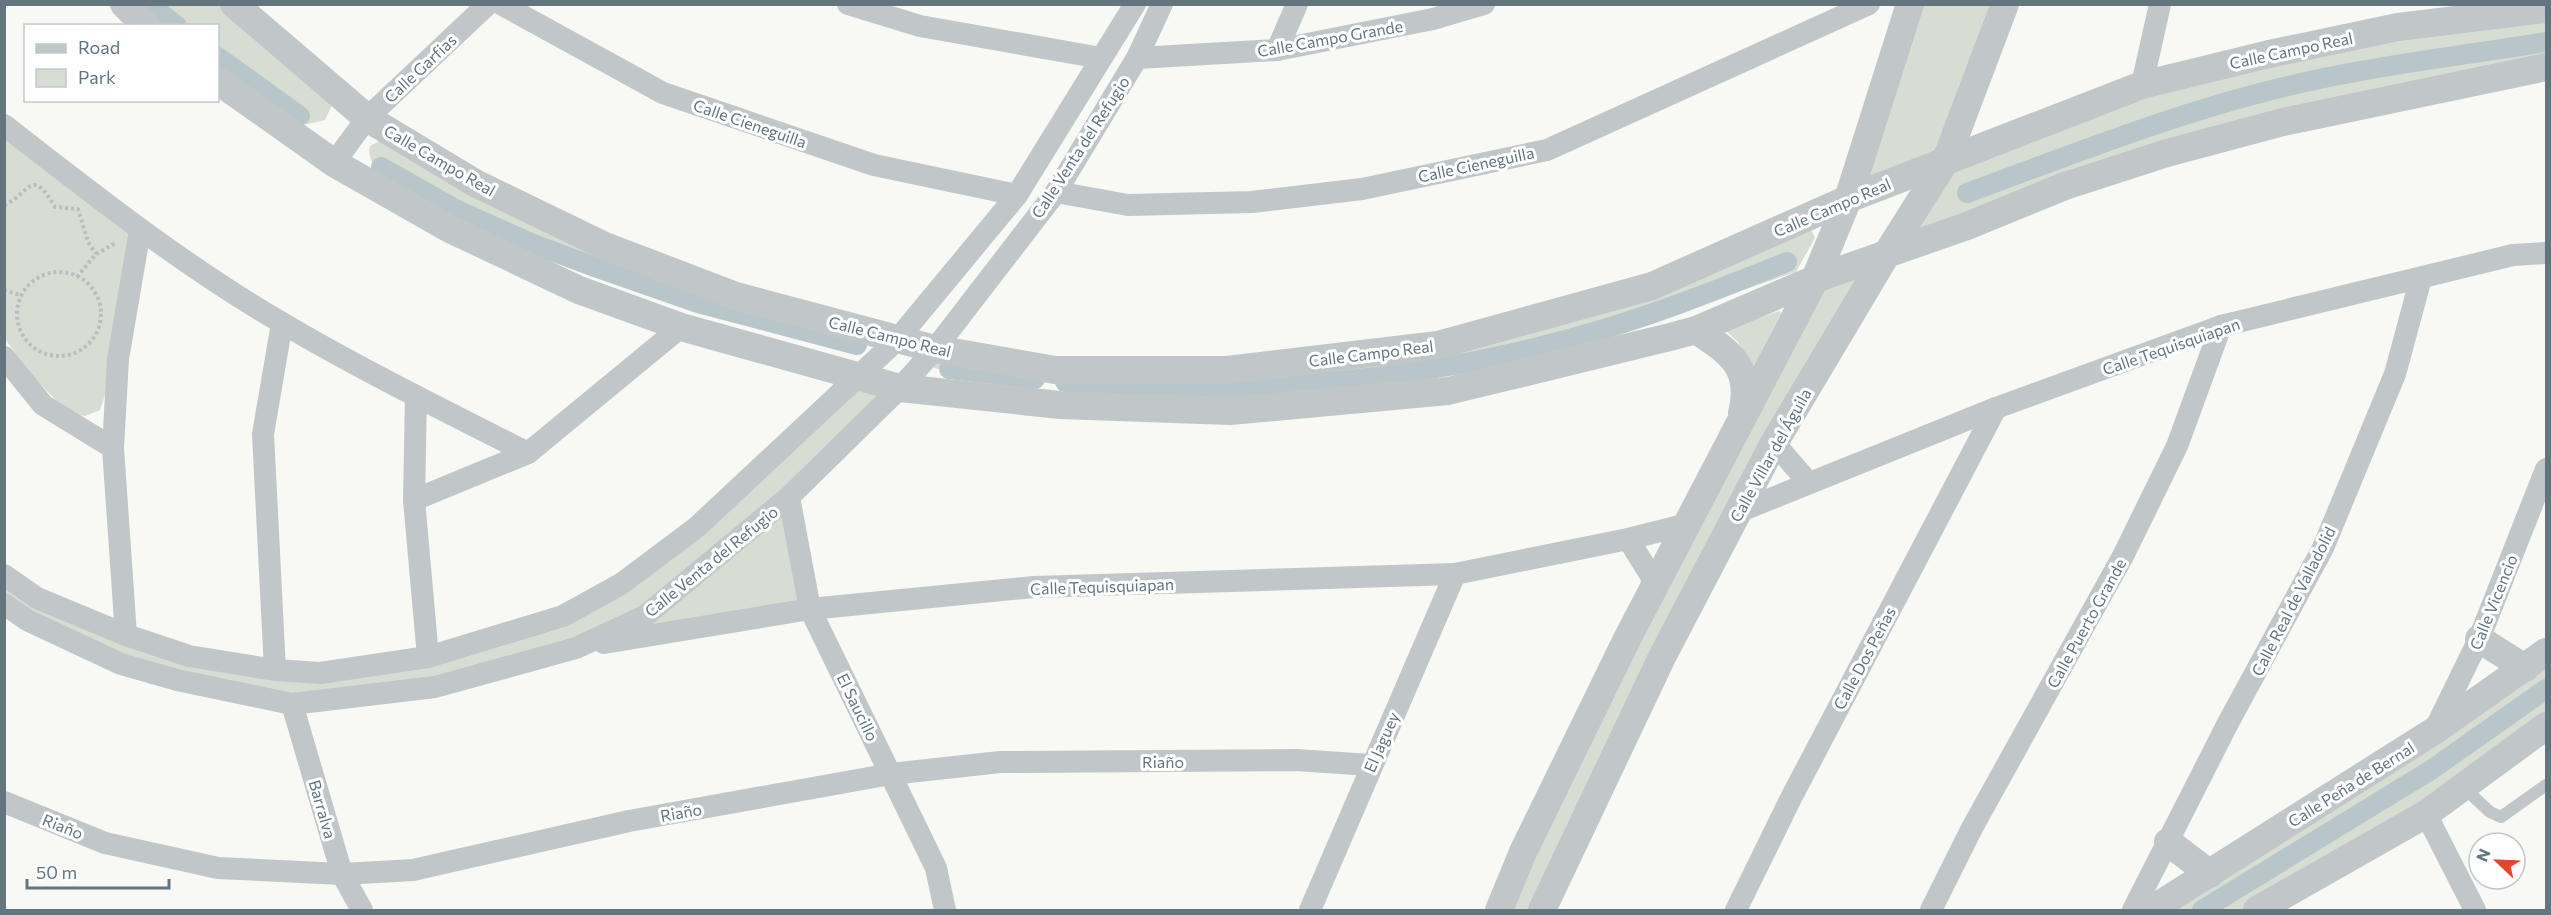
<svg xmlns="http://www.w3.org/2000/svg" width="2551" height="915" font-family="Commissioner,sans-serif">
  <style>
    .green { fill: #d8ddd4 }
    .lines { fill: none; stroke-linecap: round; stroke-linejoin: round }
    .canal { stroke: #b8c6c9; stroke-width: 20 }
    .path { stroke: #b9bdc0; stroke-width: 4; stroke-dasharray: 3 3; stroke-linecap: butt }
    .service { stroke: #c1c6c9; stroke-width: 12 }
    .minor { stroke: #c1c6c9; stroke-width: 22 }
    .tertiary { stroke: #c1c6c9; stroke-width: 28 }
    .labels { text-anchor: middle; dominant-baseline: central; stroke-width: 6; stroke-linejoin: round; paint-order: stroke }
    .street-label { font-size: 16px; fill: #637680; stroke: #fff }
  </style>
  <rect width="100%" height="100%" fill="#f8f8f5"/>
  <g class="green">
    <polygon points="145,5 222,5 332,105 325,120 308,124 261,94 218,60 218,26 173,25"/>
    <polygon points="1910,5 2005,5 1947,159 2142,85 2546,9 2546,67 2283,122 1886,255 1542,910 1499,910 1815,279 1886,255 1946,161 1848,199"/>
    <polygon points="5,133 131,235 110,380 100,410 85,416 67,411 31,375 5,339"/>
    <path d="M385,138l130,74 348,127v6l-9,5c-149,-41 -298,-78 -433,-155 -19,-11 -57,-23 -51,-49z"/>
    <polygon points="1803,228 1812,231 1815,238 1796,272 1558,352 1476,369 1409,378 1314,388 1136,389 977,377 934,368 933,362 1376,358"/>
    <polygon points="1779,311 1781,313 1753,368 1738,342 1725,330"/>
    <polygon points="857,378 900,388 789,497 810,609 292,704 177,680 5,604 4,575 126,635 275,669 428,657 621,584"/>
    <polygon points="2546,652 2546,726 2257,910 2151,910"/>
  </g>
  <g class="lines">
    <g class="canal">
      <polyline points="149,4 177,26"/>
      <polyline points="218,57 300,116"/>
      <polyline points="381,167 457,210 533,244 595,267 698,303 857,345"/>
      <path d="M1967,193c98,-36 196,-75 297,-101 90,-24 191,-35 282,-50"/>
      <polyline points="949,369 1035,379"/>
      <path d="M1065,382c170,15 344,1 508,-44 74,-20 144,-48 214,-76"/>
      <polyline points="2202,910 2431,770 2546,689"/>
    </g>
    <g class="path">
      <path d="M4,205c27,-11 26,-40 51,2l23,2 10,33 8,12"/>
      <circle cx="59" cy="314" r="42"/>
      <polyline points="77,277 96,254 117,242"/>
      <polyline points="4,290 20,295"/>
    </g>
    <polyline class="service" points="2463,787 2490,812 2501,817 2546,785"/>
    <g class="minor">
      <polyline points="501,4 663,93 874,165 1017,195"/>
      <polyline points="848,4 920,26 1101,58"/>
      <polyline points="1277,50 1297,4"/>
      <polyline points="1137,58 1277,50 1433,19 1484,4"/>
      <polyline points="2142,85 2160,4"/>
      <path d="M4,125c90,70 180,141 278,198 80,47 163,88 246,130"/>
      <polyline points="334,163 367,118 488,4"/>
      <polyline points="1056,192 1128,205 1252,202 1362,189 1547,150 1869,4"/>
      <polyline points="4,357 43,405 113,448"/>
      <polyline points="416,396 414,500 428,657"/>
      <polyline points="1774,443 1808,482"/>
      <polyline points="789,497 810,609 936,868 945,910"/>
      <polyline points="414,500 528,453 681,327"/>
      <polyline points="1738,512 1996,408 2221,326 2513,255 2546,253"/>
      <polyline points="1628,539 1656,584"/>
      <polyline points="4,575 37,598 126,635 189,656 275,670 320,673 428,657 563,616 621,584 697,527 897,340 1017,195 1135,4"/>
      <polyline points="4,604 27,620 121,664 177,680 292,704 435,687 576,648 645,616 789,497 900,388 935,349 1056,192 1137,58 1162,4"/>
      <polyline points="126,635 113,448 118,359 140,230"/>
      <polyline points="604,643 810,609 1034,587 1455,574 1628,539 1688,524"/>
      <polyline points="275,670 263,434 282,323"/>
      <polyline points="292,704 342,874 362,910"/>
      <polyline points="2434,731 2479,639 2546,469"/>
      <polyline points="4,802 105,843 218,868 342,874 413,870 629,821 891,774 1000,762 1296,760 1370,765"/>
      <polyline points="2426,814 2475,910"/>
      <polyline points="1310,910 1455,574"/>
      <polyline points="1736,910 1791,798 1996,408"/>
      <polyline points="1931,910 1972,828 2123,556 2177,446 2221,326"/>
      <polyline points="2133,910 2228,723 2323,548 2395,374 2421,278"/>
    </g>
    <g class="tertiary">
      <polyline points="124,4 146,26"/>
      <polyline points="234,4 367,118 475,183 605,246 736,296 935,349 1055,370 1227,370 1438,345 1652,286 1848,199 2142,85 2269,54 2398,27 2546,9"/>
      <polyline points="218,81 334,163 450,229 579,290 681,327 900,388 1060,405 1230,411 1448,391 1670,337 1696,330 1815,279 1967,226 2065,186 2167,153 2283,122 2546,67"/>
      <path d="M1696,330c35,23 57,38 46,83"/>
      <polyline points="2479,639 2525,668"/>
      <polyline points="2168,842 2210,874"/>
      <polyline points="1499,910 1523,852 1627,639 1815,279 1848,199 1910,4"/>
      <polyline points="1542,910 1662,657 1774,443 1886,255 1946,160 2005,4"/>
      <polyline points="2151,910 2434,731 2546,652"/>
      <polyline points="2257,910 2426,814 2546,726"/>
    </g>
  </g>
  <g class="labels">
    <g class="street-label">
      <text transform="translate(1330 38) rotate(-10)">Calle Campo Grande</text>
      <text transform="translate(2291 50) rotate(-12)">Calle Campo Real</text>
      <text transform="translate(420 68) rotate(-43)">Calle Garfias</text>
      <text transform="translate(750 123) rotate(19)">Calle Cieneguilla</text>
      <text transform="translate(1080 147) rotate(-57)">Calle Venta del Refugio</text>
      <text transform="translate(440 160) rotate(30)">Calle Campo Real</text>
      <text transform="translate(1476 164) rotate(-12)">Calle Cieneguilla</text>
      <text transform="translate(1832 207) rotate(-23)">Calle Campo Real</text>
      <text transform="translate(890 336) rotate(14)">Calle Campo Real</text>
      <text transform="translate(2171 346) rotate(-19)">Calle Tequisquiapan</text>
      <text transform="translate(1371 353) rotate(-7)">Calle Campo Real</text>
      <text transform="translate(1770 455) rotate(-61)">Calle Villar del Águila</text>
      <text transform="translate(711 561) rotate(-39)">Calle Venta del Refugio</text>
      <text transform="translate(1102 586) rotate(-2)">Calle Tequisquiapan</text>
      <text transform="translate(2293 601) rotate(-63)">Calle Real de Valladolid</text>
      <text transform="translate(2493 602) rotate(-68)">Calle Vicencio</text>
      <text transform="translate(2086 623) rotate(-61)">Calle Puerto Grande</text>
      <text transform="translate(1864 658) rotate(-62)">Calle Dos Peñas</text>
      <text transform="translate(858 707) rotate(64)">El Saucillo</text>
      <text transform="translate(1381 742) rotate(-66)">El Jaguey</text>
      <text x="1163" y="761">Riaño</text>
      <text transform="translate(2351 784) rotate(-32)">Calle Peña de Bernal</text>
      <text transform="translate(323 809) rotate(74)">Barralva</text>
      <text transform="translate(681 812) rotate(-10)">Riaño</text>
      <text transform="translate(63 826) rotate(22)">Riaño</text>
    </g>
  </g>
  <rect width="2551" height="915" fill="none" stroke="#637680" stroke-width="12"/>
  <rect x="24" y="24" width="195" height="78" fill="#ffffff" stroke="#c1c8cc" stroke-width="1.5"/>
  <rect x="36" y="44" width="30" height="9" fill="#c1c6c9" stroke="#c1c8cc" stroke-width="1.5"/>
  <text x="78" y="54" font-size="18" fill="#637680">Road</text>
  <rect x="36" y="69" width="30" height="18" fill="#d8ddd4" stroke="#c1c8cc" stroke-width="1.5"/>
  <text x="78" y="84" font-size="18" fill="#637680">Park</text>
  <g transform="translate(2497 861) rotate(293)"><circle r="28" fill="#ffffff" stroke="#c1c8cc" stroke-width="1.5"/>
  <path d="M0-4.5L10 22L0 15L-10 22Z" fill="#e1472c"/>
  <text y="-9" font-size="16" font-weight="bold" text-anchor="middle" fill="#637680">N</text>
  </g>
  <path d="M27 879v9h142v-9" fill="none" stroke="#637680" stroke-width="3"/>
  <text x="36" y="879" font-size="18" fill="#637680" stroke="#ffffff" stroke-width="4.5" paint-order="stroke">50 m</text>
</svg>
